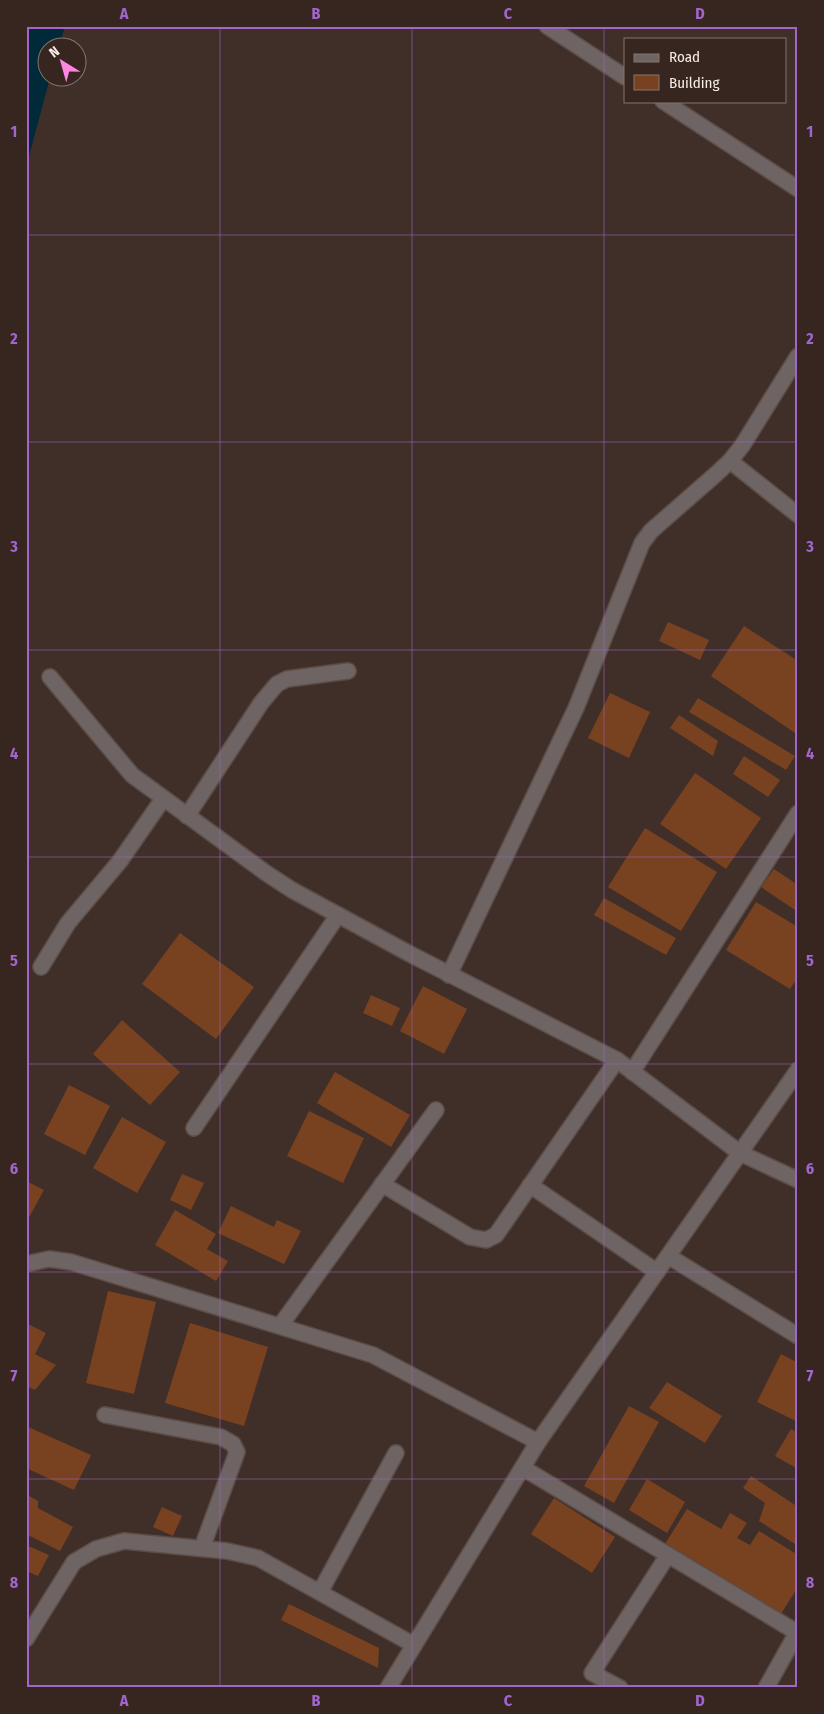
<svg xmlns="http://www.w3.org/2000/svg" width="824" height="1714" font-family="'Fira Sans Condensed',sans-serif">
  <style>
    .water { fill: #002939 }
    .building { fill: #784120 }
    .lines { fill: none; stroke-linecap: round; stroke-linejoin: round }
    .street-casing { stroke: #5d4d48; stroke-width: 18 }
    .street { stroke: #6d6463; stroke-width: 15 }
    .grid { fill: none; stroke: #a066cb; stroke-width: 1; stroke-opacity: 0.55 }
    .neatline { fill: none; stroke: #a066cb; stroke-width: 2 }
    .grid-label { font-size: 16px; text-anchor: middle; font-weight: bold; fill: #a066cb }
  </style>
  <rect width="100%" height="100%" fill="#402f29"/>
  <polygon class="water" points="26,26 65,26 59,47 48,48 48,78 50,78 26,167"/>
  <g class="building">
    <polygon points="668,622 709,640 700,660 659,641"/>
    <polygon points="744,626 798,661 798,735 711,676"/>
    <polygon points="610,693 650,712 629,758 588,738"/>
    <polygon points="698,698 795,756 786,770 689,712"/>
    <polygon points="679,715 718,741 713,756 670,728"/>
    <polygon points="744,756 780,780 768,797 733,774"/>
    <polygon points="695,773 761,818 726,869 660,824"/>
    <polygon points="645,828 717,872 681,931 608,887"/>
    <polygon points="774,869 798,885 798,912 761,887"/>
    <polygon points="604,898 676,938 666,955 594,915"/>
    <polygon points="756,902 798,927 798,977 790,989 726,950"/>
    <polygon points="180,933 254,987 216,1039 142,984"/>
    <polygon points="423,986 467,1009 444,1054 400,1031"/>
    <polygon points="371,995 400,1008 392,1026 363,1013"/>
    <polygon points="122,1020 180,1072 150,1105 93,1054"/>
    <polygon points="335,1072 410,1115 391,1147 317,1103"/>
    <polygon points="69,1085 110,1106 85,1155 44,1134"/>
    <polygon points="309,1111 364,1138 343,1183 287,1156"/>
    <polygon points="122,1117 166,1142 137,1193 93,1168"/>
    <polygon points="182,1174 204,1183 191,1210 170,1200"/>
    <polygon points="26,1181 44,1190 26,1223"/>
    <polygon points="231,1206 274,1227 277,1220 301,1231 284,1264 218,1233"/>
    <polygon points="175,1210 216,1234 207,1249 228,1261 216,1281 155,1245"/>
    <polygon points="108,1291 156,1302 134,1394 86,1383"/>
    <polygon points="26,1323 46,1333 35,1354 56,1365 35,1390 26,1386"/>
    <polygon points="190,1323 268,1347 244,1426 165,1403"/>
    <polygon points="781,1354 798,1363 798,1422 757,1402"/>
    <polygon points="667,1382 722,1416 705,1443 649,1408"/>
    <polygon points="629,1406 659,1422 614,1503 584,1486"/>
    <polygon points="26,1426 91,1455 74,1490 26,1468"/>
    <polygon points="791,1429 798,1433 798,1469 775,1456"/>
    <polygon points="751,1476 798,1507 798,1546 759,1521 765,1503 743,1488"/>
    <polygon points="647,1479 685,1502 667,1533 629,1510"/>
    <polygon points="26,1494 38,1501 38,1508 73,1527 60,1551 26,1534"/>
    <polygon points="554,1498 615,1537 592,1573 531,1534"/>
    <polygon points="162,1507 182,1516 173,1536 153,1527"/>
    <polygon points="687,1509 721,1529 730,1513 747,1523 737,1538 750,1545 759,1531 798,1555 798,1587 779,1617 663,1547"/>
    <polygon points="26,1545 49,1555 38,1576 26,1571"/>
    <polygon points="289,1604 379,1648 378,1668 281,1620"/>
  </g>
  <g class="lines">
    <g class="street-casing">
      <g id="street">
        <polyline points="547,26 625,77"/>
        <polyline points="663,101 798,189"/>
        <polyline points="730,461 798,515"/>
        <polyline points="50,677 132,775 266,873 292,890 410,954 617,1060 740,1153 798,1180"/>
        <polyline points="187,816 261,703 277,684 287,679 348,671"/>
        <polyline points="41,967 68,923 120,861 163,799"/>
        <polyline points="449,975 576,708 642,543 651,531 715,475 730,461 742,446 798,356"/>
        <polyline points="632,1072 798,813"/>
        <polyline points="194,1128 338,915"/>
        <polyline points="382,1184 470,1237 486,1240 496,1235 617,1060"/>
        <polyline points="530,1185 657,1272"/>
        <polyline points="668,1256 798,1336"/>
        <polyline points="26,1264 49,1259 71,1262 373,1355 538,1442"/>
        <polyline points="280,1326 436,1110"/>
        <polyline points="105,1415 221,1437 233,1444 237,1452 202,1548"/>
        <polyline points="523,1468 798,1633"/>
        <polyline points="320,1592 396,1453"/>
        <polyline points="26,1639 74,1562 96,1549 124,1541 227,1551 258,1558 414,1645"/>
        <polyline points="388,1688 538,1442 798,1070"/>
        <polyline points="620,1688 592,1673 668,1555"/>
        <polyline points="766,1688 798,1631"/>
      </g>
    </g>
    <use href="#street" class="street"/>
  </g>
  <path class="grid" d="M220,26v1662M412,26v1662M604,26v1662M26,235h772M26,442h772M26,650h772M26,857h772M26,1064h772M26,1272h772M26,1479h772"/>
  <rect width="824" height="1714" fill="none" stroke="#36261f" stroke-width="55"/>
  <rect x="624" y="38" width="162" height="65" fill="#36261f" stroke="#84756f"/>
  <rect x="634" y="54" width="25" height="8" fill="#6d6463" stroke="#84756f"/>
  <text x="669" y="62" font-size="15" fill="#f8ece8">Road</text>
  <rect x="634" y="75" width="25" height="15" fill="#784120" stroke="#84756f"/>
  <text x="669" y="88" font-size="15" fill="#f8ece8">Building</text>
  <g transform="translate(62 62) rotate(323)"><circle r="24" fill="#36261f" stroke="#84756f"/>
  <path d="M0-4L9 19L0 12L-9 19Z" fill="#fd86e1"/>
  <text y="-8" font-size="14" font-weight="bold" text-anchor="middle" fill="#f8ece8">N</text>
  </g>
  <rect x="28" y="28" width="768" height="1658" class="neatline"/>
  <g class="grid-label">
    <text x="124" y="19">A</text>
    <text x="316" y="19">B</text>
    <text x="508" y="19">C</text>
    <text x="700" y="19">D</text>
    <text x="14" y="137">1</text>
    <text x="810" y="137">1</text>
    <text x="14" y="344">2</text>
    <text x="810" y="344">2</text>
    <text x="14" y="552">3</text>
    <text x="810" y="552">3</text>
    <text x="14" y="759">4</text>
    <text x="810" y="759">4</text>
    <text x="14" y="966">5</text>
    <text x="810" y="966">5</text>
    <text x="14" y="1174">6</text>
    <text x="810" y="1174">6</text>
    <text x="14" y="1381">7</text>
    <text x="810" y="1381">7</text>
    <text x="14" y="1588">8</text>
    <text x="810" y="1588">8</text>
    <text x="124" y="1706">A</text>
    <text x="316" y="1706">B</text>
    <text x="508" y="1706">C</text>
    <text x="700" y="1706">D</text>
  </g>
</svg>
